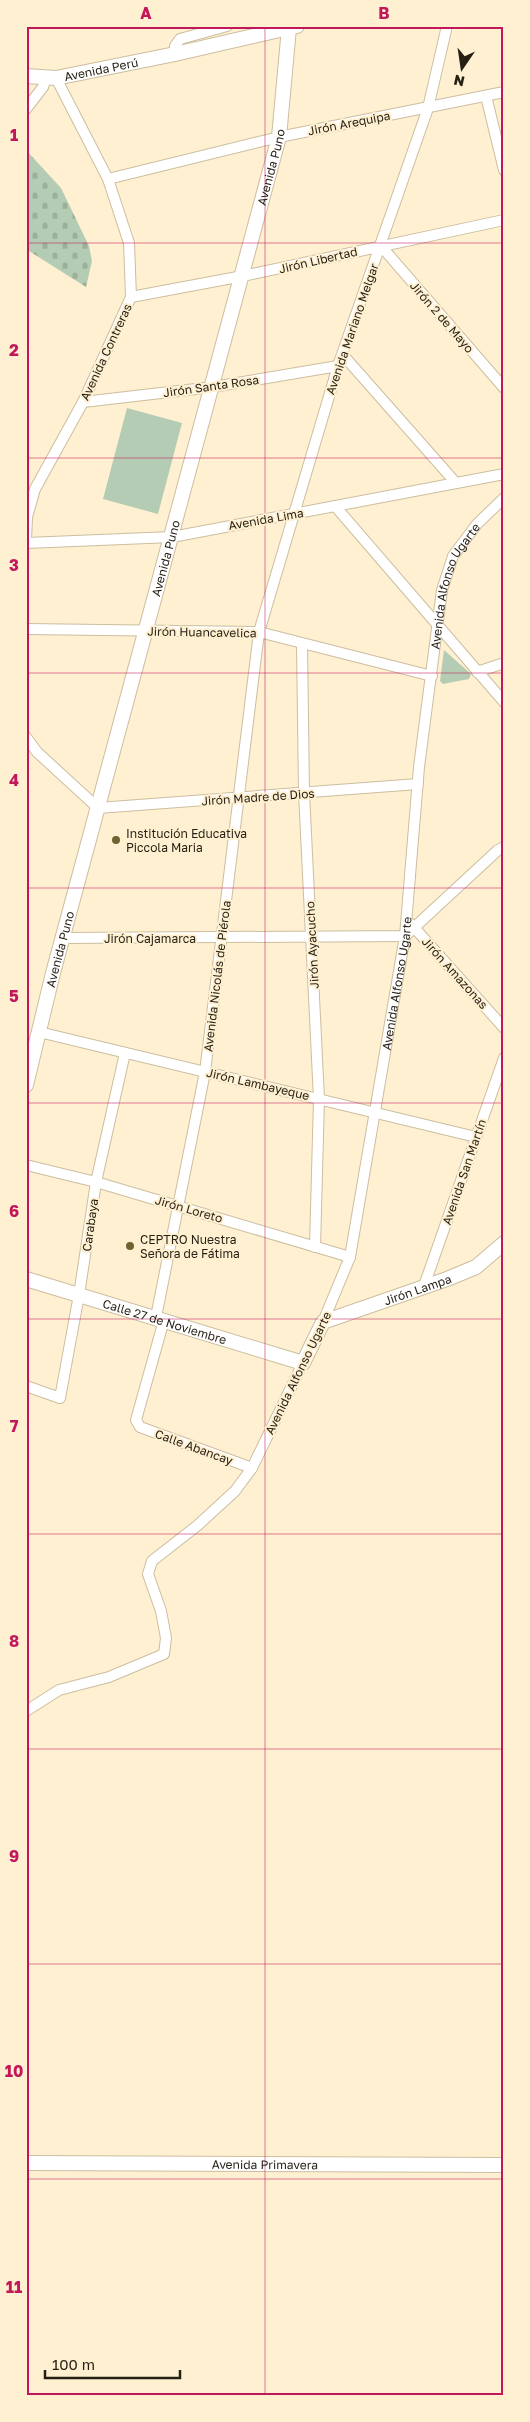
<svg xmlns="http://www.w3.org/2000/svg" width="530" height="2422" font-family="'Golos Text',sans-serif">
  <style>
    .green { fill: #b5ccb4 }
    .cemetery { fill: url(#cemetery-stones) }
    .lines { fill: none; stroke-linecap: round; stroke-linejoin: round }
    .street-casing { stroke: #ccbe9f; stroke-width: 12 }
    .secondary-casing { stroke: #ccbe9f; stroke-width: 16 }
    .street { stroke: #fff; stroke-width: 10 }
    .secondary { stroke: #fff; stroke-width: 14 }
    .grid { fill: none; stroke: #c2185b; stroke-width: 1; stroke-opacity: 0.55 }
    .poi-dot { fill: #6d6430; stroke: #fef0d0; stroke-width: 2 }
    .labels { text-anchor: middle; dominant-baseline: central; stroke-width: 4; stroke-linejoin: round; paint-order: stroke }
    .street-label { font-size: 12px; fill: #251f14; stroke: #fef0d0 }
    .poi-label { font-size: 12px; fill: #251f14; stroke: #fef0d0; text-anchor: start }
    .neatline { fill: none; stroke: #c2185b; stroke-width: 2 }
    .grid-label { font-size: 16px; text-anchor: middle; font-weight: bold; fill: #c2185b }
  </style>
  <defs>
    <pattern id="cemetery-stones" width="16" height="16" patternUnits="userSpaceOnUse" patternTransform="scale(1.25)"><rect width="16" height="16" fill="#b5ccb4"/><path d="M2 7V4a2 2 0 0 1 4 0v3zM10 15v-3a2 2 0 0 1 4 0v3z" fill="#9caf9a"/></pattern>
  </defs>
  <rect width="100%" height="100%" fill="#fef0d0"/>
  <g class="green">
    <polygon points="127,408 182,423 158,514 103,499"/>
    <polygon points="444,650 471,674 469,679 443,684 440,681"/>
  </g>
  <polygon class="cemetery" points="26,150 61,188 89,246 92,261 86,287 29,251 26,254"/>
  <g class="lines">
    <g class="street-casing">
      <g id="street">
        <polyline points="175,54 175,46 180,39 227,26"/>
        <polyline points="486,96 504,170"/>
        <polyline points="26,109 43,87 46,78"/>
        <polyline points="108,179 279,137 504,92"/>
        <polyline points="381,246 504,388"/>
        <polyline points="131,297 243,276 504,220"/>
        <polyline points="343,355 456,483"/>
        <polyline points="83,402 213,387 338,366"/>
        <polyline points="335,506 504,702"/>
        <polyline points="26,541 27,517 35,489 83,402 131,297 129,243 108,179 56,78"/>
        <polyline points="26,543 172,537 504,474"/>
        <polyline points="26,629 259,632 432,676"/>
        <polyline points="302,644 304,793 319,1099 315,1247"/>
        <polyline points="477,672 504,663"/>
        <polyline points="26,737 37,752 98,808 418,784"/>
        <polyline points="411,924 504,1028"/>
        <polyline points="63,938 405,936 498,850 504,847"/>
        <polyline points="39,1032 476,1137"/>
        <polyline points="26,1165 96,1182 350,1257"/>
        <polyline points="424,1286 504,1058"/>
        <polyline points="156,1317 205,1072 259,632 338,366 428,108 447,26"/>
        <polyline points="164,1320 136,1420 140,1427 252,1468"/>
        <path id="s1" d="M323,1322l27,-65 55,-321 14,-169 23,-177 11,-34 24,-32 27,-26"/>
        <polyline points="26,1386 60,1398 79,1295 96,1182 125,1053"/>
        <polyline points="26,1711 59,1690 109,1677 164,1654 166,1638 161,1611 148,1574 152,1561 198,1525 235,1491 252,1468 303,1363"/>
      </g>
    </g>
    <g class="secondary-casing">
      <g id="secondary">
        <path id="s2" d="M26,76l30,2 119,-24 122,-28"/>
        <path id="s3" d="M26,1085l27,-112 226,-836 10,-109"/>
        <path id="s4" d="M26,1279l277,84 20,-41 124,-43 29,-12 28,-24"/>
        <path id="s5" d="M26,2163l478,2"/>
      </g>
    </g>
    <use href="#street" class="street"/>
    <use href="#secondary" class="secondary"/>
  </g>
  <path class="grid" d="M265,26v2370M26,243h478M26,458h478M26,673h478M26,888h478M26,1103h478M26,1319h478M26,1534h478M26,1749h478M26,1964h478M26,2179h478"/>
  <g class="poi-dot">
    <circle cx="116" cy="840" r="5"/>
    <circle cx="130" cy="1246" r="5"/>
  </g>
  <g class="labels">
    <g class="street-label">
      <text stroke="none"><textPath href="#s2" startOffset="76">Avenida Perú</textPath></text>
      <text transform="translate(349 123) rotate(-11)">Jirón Arequipa</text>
      <text stroke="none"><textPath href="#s3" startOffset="950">Avenida Puno</textPath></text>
      <text transform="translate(318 260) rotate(-13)">Jirón Libertad</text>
      <text transform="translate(442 317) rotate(49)">Jirón 2 de Mayo</text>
      <text transform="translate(352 329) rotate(-71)">Avenida Mariano Melgar</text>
      <text transform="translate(106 352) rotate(-65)">Avenida Contreras</text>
      <text transform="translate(211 386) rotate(-8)">Jirón Santa Rosa</text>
      <text transform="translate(266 519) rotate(-10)">Avenida Lima</text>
      <text stroke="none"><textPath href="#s3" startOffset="545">Avenida Puno</textPath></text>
      <text stroke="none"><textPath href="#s1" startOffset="752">Avenida Alfonso Ugarte</textPath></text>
      <text transform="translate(202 632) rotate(1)">Jirón Huancavelica</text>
      <text transform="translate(258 797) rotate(-4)">Jirón Madre de Dios</text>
      <text x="150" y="938">Jirón Cajamarca</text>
      <text transform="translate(312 945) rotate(-93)">Jirón Ayacucho</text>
      <text stroke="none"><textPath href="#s3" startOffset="140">Avenida Puno</textPath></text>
      <text transform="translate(455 973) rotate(48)">Jirón Amazonas</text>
      <text transform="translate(217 976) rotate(-83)">Avenida Nicolás de Piérola</text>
      <text stroke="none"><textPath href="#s1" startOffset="348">Avenida Alfonso Ugarte</textPath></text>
      <text transform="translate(258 1084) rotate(13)">Jirón Lambayeque</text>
      <text transform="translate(464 1172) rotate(-71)">Avenida San Martín</text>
      <text transform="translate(189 1209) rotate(16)">Jirón Loreto</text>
      <text transform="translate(90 1225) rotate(-82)">Carabaya</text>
      <text stroke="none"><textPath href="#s4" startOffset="435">Jirón Lampa</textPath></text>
      <text stroke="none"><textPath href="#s4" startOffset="145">Calle 27 de Noviembre</textPath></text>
      <text transform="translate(298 1373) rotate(-64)">Avenida Alfonso Ugarte</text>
      <text transform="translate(194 1447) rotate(20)">Calle Abancay</text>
      <text stroke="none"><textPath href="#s5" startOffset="239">Avenida Primavera</textPath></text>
    </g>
    <g class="poi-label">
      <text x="126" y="833">Institución Educativa<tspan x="126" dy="14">Piccola Maria</tspan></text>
      <text x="140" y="1239">CEPTRO Nuestra<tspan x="140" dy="14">Señora de Fátima</tspan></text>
    </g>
  </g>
  <rect width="530" height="2422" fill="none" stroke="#fef0d0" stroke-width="55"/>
  <g transform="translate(462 68) rotate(193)" stroke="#fef0d0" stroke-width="4" paint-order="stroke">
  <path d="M0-4L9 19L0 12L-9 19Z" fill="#251f14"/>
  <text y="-8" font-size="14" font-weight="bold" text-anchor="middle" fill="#251f14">N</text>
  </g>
  <path d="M45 2370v8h135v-8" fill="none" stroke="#251f14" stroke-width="2.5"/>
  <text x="52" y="2370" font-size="15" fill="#251f14" stroke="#fef0d0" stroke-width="4" paint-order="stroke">100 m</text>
  <rect x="28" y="28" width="474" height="2366" class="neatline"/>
  <g class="grid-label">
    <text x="146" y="19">A</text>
    <text x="384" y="19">B</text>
    <text x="14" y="141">1</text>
    <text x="14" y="356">2</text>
    <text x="14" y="571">3</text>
    <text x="14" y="786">4</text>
    <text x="14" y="1002">5</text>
    <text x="14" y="1217">6</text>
    <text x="14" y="1432">7</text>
    <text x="14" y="1647">8</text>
    <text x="14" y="1862">9</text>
    <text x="14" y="2077">10</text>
    <text x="14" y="2293">11</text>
  </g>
</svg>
